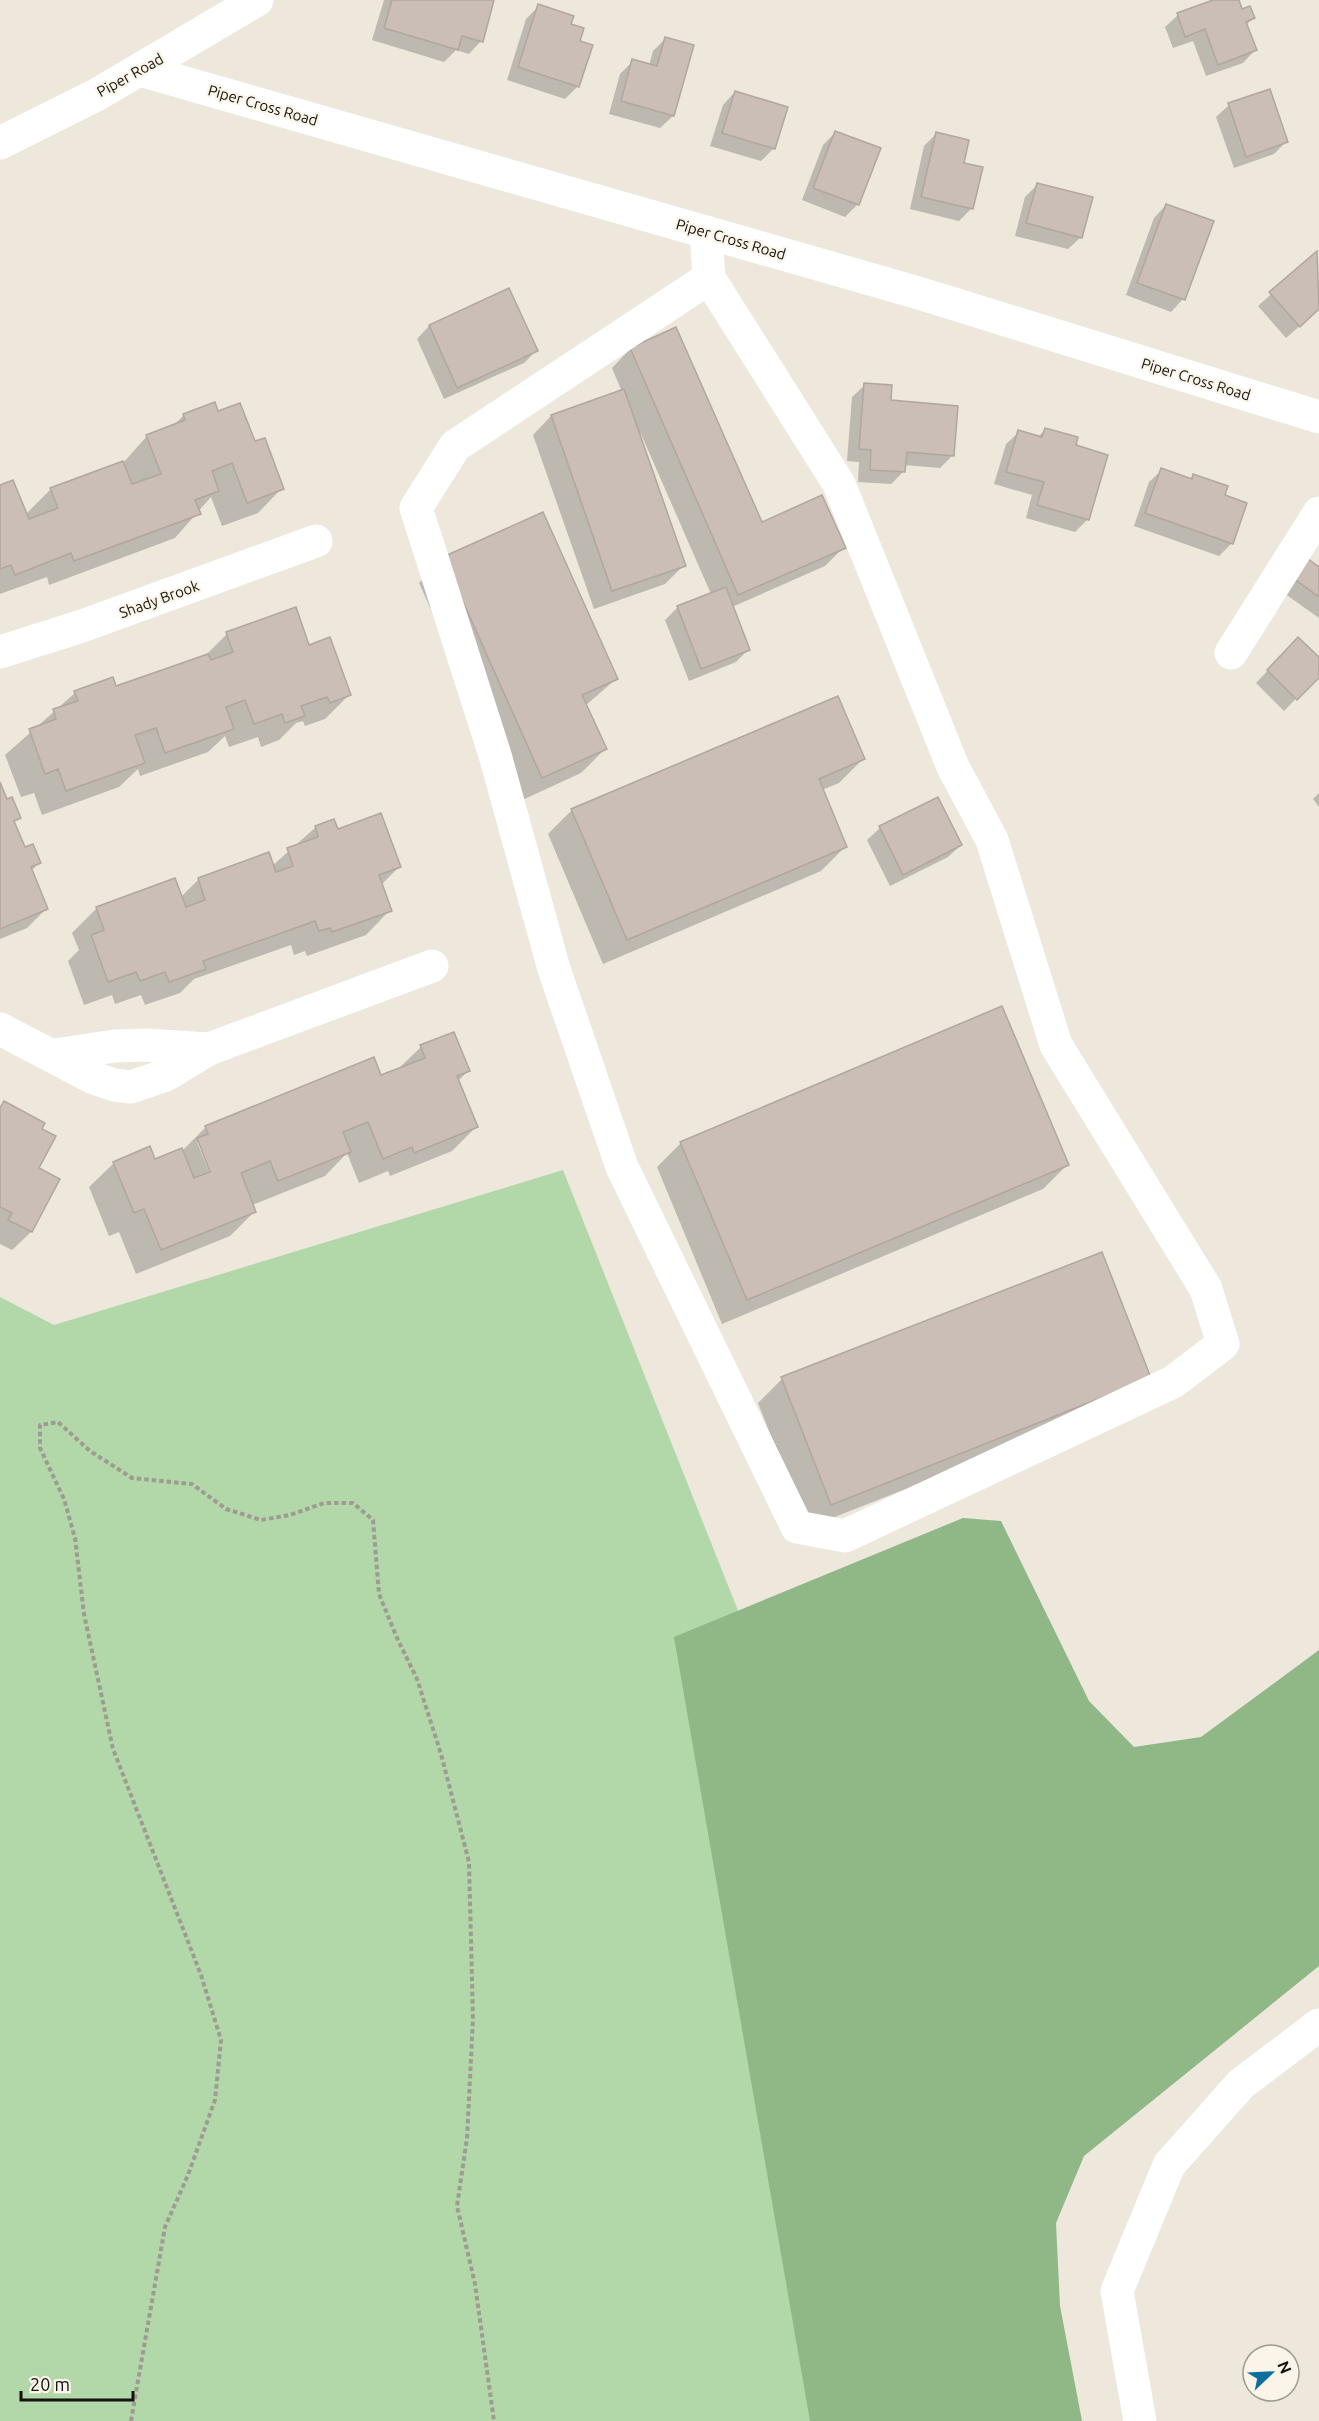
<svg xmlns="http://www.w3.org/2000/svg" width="1319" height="2421" font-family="Ubuntu,sans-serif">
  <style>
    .green { fill: #b2d7a8 }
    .forest { fill: #90b786 }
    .shadow { fill: #0003; fill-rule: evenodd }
    .building { fill: #cabeb7; stroke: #b2a69f; stroke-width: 1.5 }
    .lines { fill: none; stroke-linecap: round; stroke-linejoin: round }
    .path { stroke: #a09b92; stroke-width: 4; stroke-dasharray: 4.5 3; stroke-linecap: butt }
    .minor { stroke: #fff; stroke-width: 33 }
    .major { stroke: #fff; stroke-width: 33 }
    .labels { text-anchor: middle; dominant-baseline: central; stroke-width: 4.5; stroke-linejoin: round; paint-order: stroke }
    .street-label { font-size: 15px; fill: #15130f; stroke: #faf4e9 }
  </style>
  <rect width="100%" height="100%" fill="#ede7dc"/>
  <polygon class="green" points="563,1170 756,1656 897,2421 0,2421 0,1297 54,1325"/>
  <polygon class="forest" points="963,1518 1001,1521 1089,1701 1134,1747 1201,1737 1319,1650 1319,1966 1084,2156 1056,2223 1060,2306 1082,2421 810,2421 674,1637"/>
  <g class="shadow">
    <polygon points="384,0 488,0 481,41 469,54 456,50 444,62 372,40"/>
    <polygon points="1217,0 1237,0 1241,10 1253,18 1246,25 1255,50 1243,63 1206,76 1193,41 1173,48 1165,27 1178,15"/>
    <polygon points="539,6 569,25 578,42 578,86 565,99 507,80 526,19"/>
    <polygon points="666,38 692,46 673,116 660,128 609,114 620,74 633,61 649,66 653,51"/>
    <polygon points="735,92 774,148 761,161 710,146 723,105"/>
    <polygon points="1229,105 1286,142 1274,154 1234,168 1216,117"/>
    <polygon points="835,133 858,204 845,217 802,200 823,145"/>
    <polygon points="936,134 972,208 959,221 910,209 924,146"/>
    <polygon points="1038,184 1081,237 1068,249 1015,236 1025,197"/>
    <polygon points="1166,205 1183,299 1171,312 1126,295 1154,218"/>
    <polygon points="1317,253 1319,309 1286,338 1258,306"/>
    <polygon points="509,290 536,351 524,363 444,399 417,339 429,326"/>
    <polygon points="676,329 761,523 844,547 825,566 732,607 748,650 736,662 689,681 665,620 677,608 711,594 641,434 639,435 684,565 665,584 594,609 533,435 551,416 622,392 612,368 630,349"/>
    <polygon points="865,385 890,402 953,455 940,468 904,465 904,471 891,484 858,482 859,462 847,461 852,397"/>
    <polygon points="217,413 254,443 282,488 258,513 222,526 211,497 175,538 49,585 47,577 0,594 0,487 25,515 51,489 124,462 147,436 173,426 184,415"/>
    <polygon points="1045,430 1074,446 1088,519 1075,532 1026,518 1032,495 994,484 1006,444 1019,432 1038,437"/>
    <polygon points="1162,470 1189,479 1194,475 1223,496 1245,504 1231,544 1219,556 1134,526 1149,482"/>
    <polygon points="444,558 616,679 585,706 605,749 581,773 518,802 419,583"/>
    <polygon points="1319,565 1319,618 1281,591 1294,573"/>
    <polygon points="227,634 308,647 349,695 325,719 305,726 303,721 296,723 279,740 261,747 258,737 229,747 225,736 208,752 140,776 138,769 119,787 42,815 34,793 21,797 5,755 75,693 115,688 204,657"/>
    <polygon points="1298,639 1319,660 1319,675 1284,711 1256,683"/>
    <polygon points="863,759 839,783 822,790 846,846 821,871 603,964 548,834 572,810"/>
    <polygon points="0,786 6,801 19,818 13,823 24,849 39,863 31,871 46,909 27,928 0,939"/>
    <polygon points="1319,793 1319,807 1313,799"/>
    <polygon points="938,799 961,845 948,857 890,886 867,840 880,828"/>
    <polygon points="316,827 337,831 399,867 381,885 390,910 366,935 307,956 305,951 294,955 291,945 194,979 180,993 145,1005 141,995 115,1004 112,995 84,1005 68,961 79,950 72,933 97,908 181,897 199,879 272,866"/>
    <path d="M421,1047l47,24 -10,10 18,46 -24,24 -62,25 -2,-5 -29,12 -12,-30 -22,23 -73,29 3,6 -25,25 -94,38 -17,-42 -10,4 -20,-49 25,-24 40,-2 28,-10 23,-23 168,-69 8,18 16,-7zM197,1142h3l15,36 -3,1z"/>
    <polygon points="4,1103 40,1130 37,1169 58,1180 31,1232 12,1250 0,1244 0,1108"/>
    <polygon points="681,1143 1067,1165 1043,1189 722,1324 657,1167"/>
    <polygon points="1101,1253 1125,1402 807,1528 758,1403 782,1379"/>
  </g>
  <g class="building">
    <polygon points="392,0 494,0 483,42 462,36 458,50 384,28"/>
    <polygon points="1213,0 1239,0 1242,9 1250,6 1255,18 1246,22 1257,50 1218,65 1205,29 1185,37 1177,13"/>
    <polygon points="538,4 574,16 571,24 584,28 580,41 593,45 579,87 518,67"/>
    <polygon points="665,37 694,45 674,116 621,101 632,59 657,66"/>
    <polygon points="1270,89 1288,142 1246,157 1228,103"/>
    <polygon points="735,91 788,107 775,149 722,133"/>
    <polygon points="835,131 881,148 859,205 813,188"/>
    <polygon points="936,132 969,140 964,163 983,167 973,209 921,197"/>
    <polygon points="1037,183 1093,197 1082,238 1026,223"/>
    <polygon points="1166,204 1214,221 1185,300 1137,283"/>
    <polygon points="1317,251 1319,309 1300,327 1269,292"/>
    <polygon points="509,288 538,351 457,388 429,325"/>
    <polygon points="676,327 762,522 822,495 846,548 738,595 630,348"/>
    <polygon points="864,383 892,385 891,400 958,406 954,456 907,452 905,472 870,470 871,450 859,449"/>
    <polygon points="624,389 686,566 612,591 551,415"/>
    <polygon points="215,402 218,411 240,403 255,441 265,438 284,489 247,503 232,463 212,471 219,491 195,500 201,514 74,561 71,553 15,575 11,565 0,569 0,485 13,480 29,519 58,508 50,488 123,461 132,484 161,474 146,435 185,420 183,414"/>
    <polygon points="1045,428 1078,437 1076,445 1108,455 1089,520 1037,505 1044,482 1006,472 1018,430 1042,437"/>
    <polygon points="1161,468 1192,479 1193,474 1228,486 1225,495 1247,503 1233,544 1145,513"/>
    <polygon points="543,512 618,679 582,695 607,749 542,778 443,557"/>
    <polygon points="1307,558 1319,567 1319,597 1293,578"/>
    <polygon points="726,587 750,650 701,669 677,606"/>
    <polygon points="296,607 309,645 330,637 351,695 330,703 327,697 301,706 305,716 285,723 282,714 254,724 245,700 226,707 234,729 165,753 156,728 135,735 145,763 66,791 58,769 45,774 29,729 56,719 53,709 78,701 74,691 113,677 116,686 208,654 211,660 233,652 226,632"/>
    <polygon points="1298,637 1319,657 1319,678 1297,700 1267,670"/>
    <polygon points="838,696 865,759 819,779 847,847 627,940 571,809"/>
    <polygon points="0,782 7,799 12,797 21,818 14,821 25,847 33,844 41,863 31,867 48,909 0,929"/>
    <polygon points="938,797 962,845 903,875 879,826"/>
    <polygon points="381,813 401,867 379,875 392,911 332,932 330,928 319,931 315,921 203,961 206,969 169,982 165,972 140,981 136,972 108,982 91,935 104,930 96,907 175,878 186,907 205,900 198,878 269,852 276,872 293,866 287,848 318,837 315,826 334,819 338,829"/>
    <polygon points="1002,1006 1069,1165 747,1300 680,1142"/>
    <polygon points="454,1032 470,1071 457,1076 478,1127 414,1153 412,1147 383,1159 368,1122 343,1132 351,1152 278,1181 270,1161 241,1173 256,1212 161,1250 144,1209 134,1213 113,1162 150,1146 155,1159 182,1148 194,1178 210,1172 197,1138 208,1134 205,1126 374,1057 381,1075 425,1058 420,1045"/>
    <polygon points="4,1101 45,1123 42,1129 56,1136 39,1168 60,1179 32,1232 8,1220 12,1213 0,1207 0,1108"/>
    <polygon points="1102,1252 1151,1378 831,1505 781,1377"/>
  </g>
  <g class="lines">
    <polyline class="path" points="131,2421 165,2227 188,2175 215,2100 221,2040 201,1975 113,1749 84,1614 75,1538 64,1499 40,1448 40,1425 58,1422 90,1451 132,1478 192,1484 226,1509 261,1520 290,1515 324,1503 353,1503 373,1520 379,1594 397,1638 417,1679 441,1754 469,1862 473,2019 467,2138 457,2206 475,2284 494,2421"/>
    <g class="minor">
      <polyline points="706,232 709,278 839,484 953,767 992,840 1056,1045 1206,1289 1223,1344 1173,1382 845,1536 797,1527 622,1167 554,969 495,755 416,508 455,446 709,278"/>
      <polyline points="0,652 82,626 316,541"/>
      <polyline points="1231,653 1319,513"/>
      <polyline points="0,1029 94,1078 114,1085 131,1087 166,1075 209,1049 146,1045 115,1046 54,1055"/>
      <polyline points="209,1049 432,966"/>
      <polyline points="1140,2421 1117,2291 1169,2165 1241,2084 1319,2025"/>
    </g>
    <g class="major">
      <polyline points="140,70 922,294 1319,417"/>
      <polyline points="0,143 98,94 257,0"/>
    </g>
  </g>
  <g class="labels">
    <g class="street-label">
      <text transform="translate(130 75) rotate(-29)">Piper Road</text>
      <text transform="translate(263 105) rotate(16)">Piper Cross Road</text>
      <text transform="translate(731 239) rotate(16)">Piper Cross Road</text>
      <text transform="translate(1196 379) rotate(17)">Piper Cross Road</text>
      <text transform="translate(159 599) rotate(-20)">Shady Brook</text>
    </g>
  </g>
  <g transform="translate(1271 2373) rotate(67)"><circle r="28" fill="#faf4e9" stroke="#9e9a92" stroke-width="1.5"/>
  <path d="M0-4.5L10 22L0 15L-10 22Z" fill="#0d6f9d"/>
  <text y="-9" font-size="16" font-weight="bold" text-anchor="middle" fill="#15130f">N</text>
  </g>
  <path d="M21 2391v9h112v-9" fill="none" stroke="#15130f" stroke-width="3"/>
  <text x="30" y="2391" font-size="18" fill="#15130f" stroke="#faf4e9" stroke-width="4.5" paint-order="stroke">20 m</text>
</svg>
